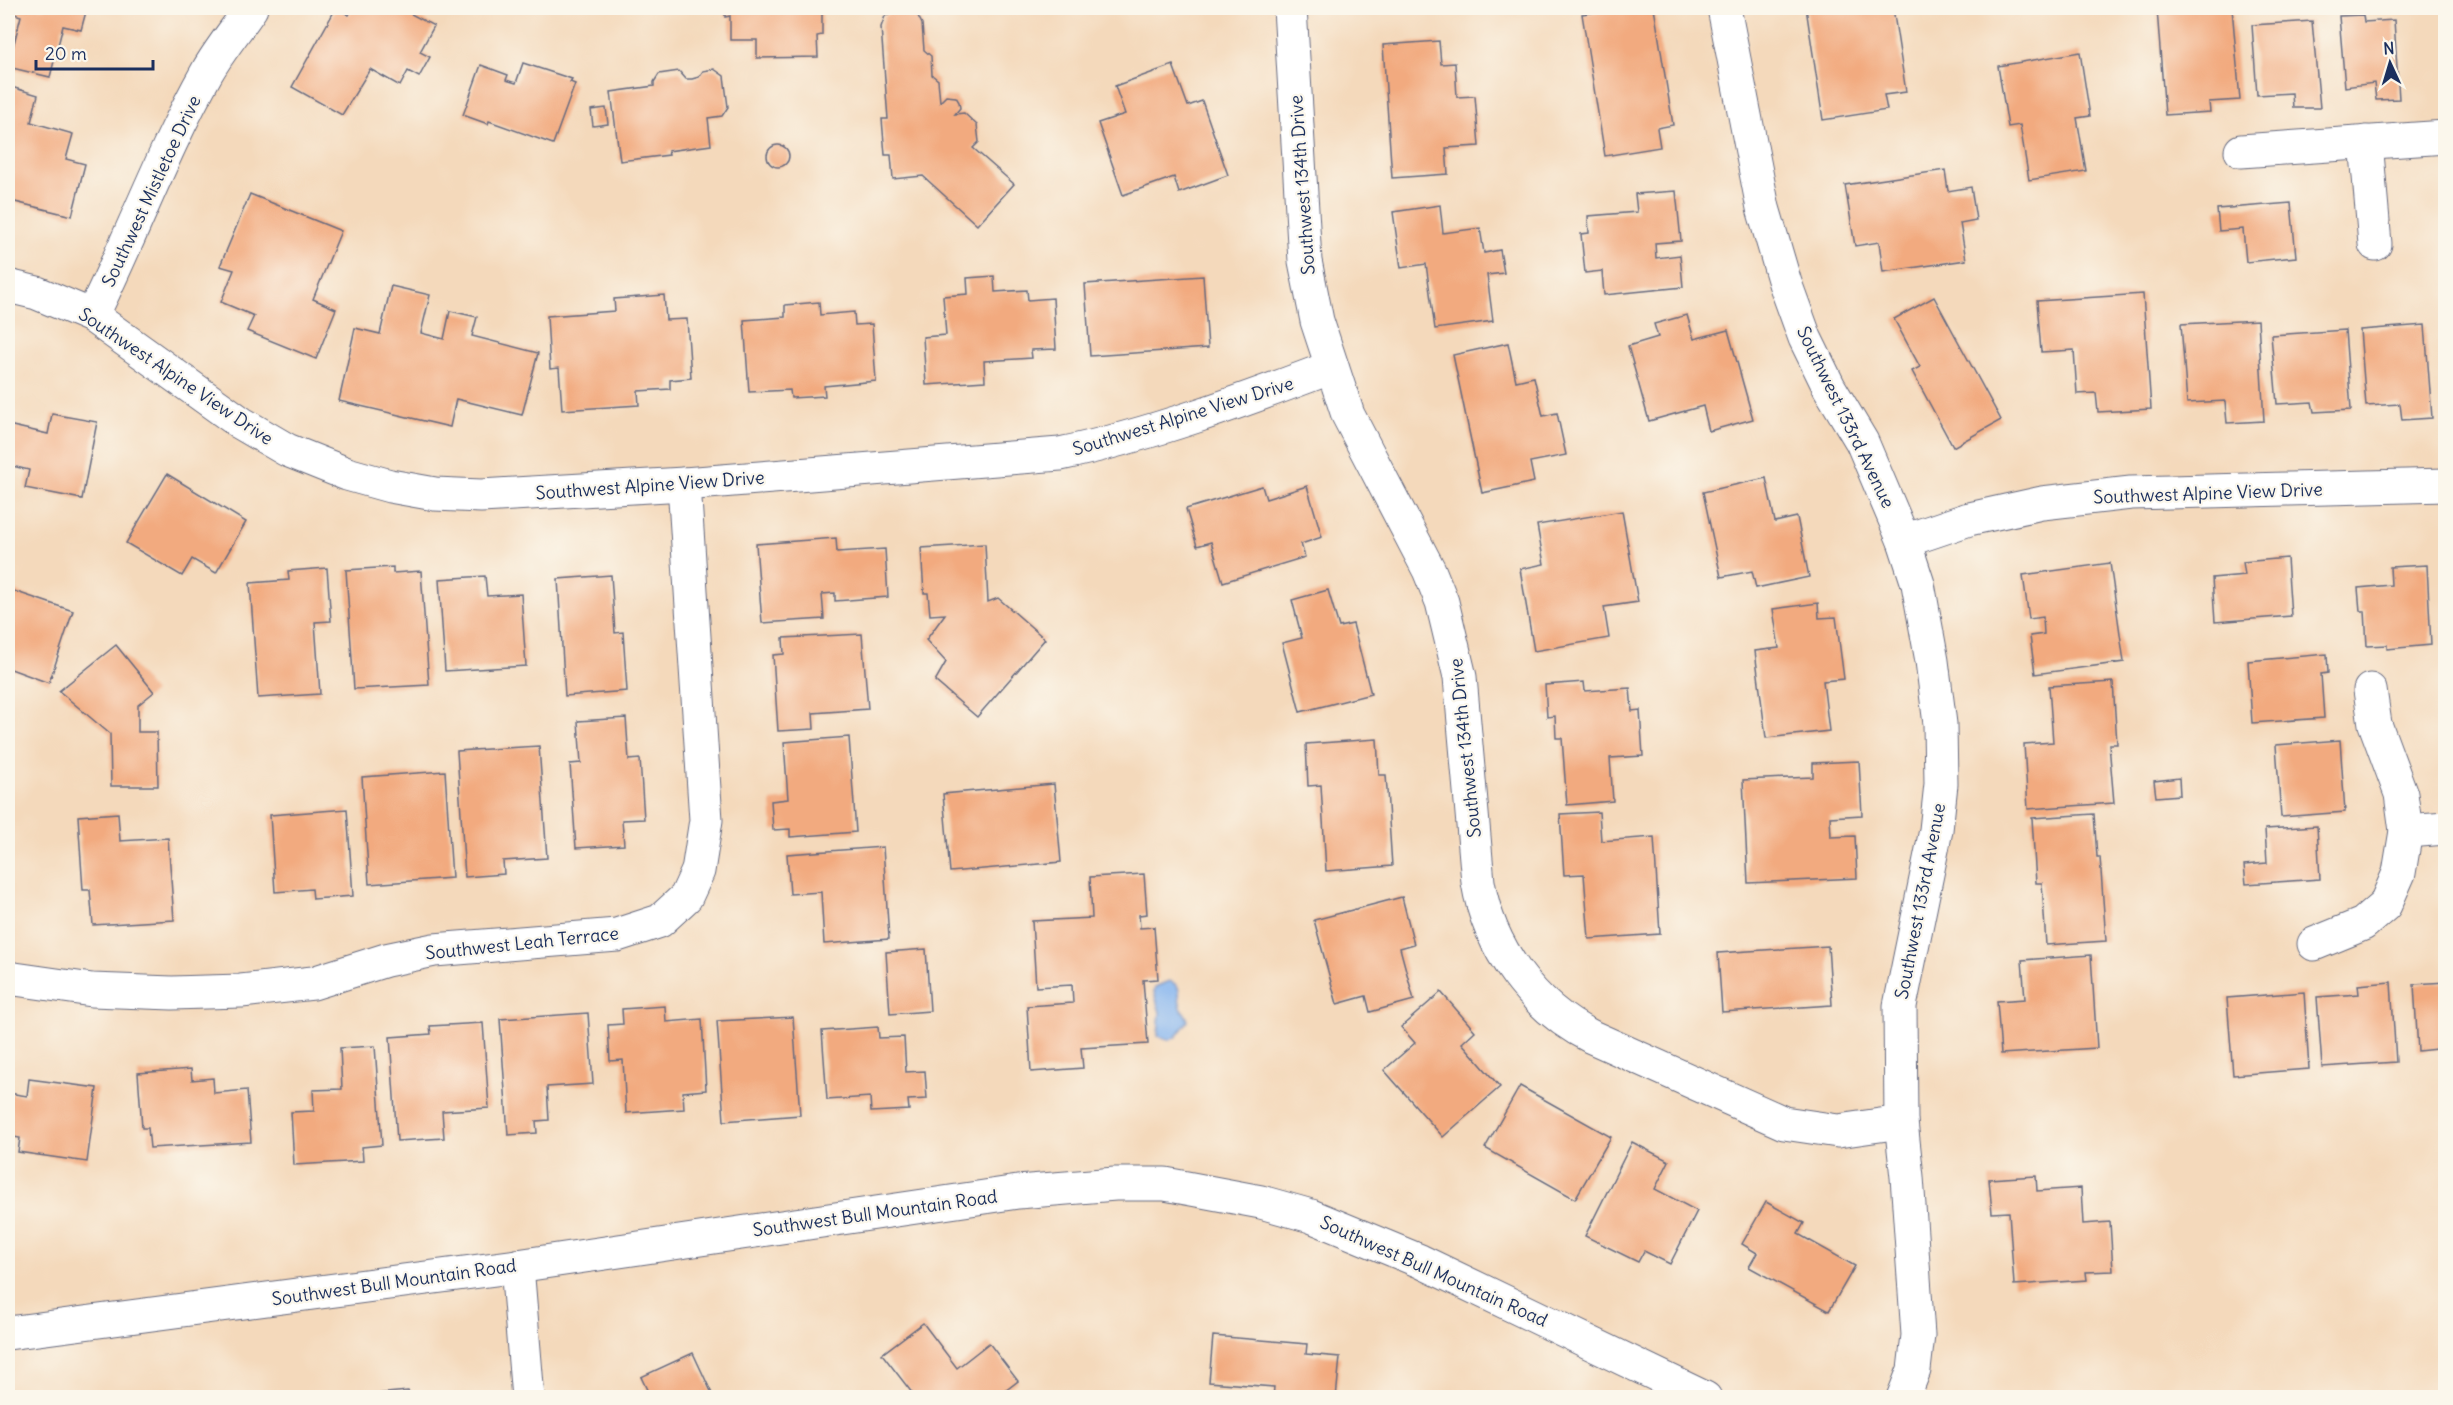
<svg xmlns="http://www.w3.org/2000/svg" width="2453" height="1405" font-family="Delius,sans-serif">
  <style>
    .water { fill: #84b4ef; stroke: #5072a6; stroke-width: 1.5 }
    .building { fill: #f2aa7f }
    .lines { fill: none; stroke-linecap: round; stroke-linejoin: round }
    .minor-casing { stroke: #676a7f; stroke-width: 35 }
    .major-casing { stroke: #676a7f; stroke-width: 35 }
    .minor { stroke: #fff; stroke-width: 33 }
    .major { stroke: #fff; stroke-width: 33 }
    .labels { text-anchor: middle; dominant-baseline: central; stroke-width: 4.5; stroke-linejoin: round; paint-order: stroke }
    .street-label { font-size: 18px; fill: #1b2f5e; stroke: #fbf7ec }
  </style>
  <rect width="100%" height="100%" fill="#fbf7ec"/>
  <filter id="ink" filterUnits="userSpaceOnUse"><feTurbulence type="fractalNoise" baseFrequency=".0167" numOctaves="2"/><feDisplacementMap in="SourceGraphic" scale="12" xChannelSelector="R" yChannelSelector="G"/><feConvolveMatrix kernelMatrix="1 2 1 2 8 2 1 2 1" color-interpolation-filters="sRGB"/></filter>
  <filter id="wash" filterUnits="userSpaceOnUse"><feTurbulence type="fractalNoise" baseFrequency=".008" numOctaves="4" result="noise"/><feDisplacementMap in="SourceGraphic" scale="24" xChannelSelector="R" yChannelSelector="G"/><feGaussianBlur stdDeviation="1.35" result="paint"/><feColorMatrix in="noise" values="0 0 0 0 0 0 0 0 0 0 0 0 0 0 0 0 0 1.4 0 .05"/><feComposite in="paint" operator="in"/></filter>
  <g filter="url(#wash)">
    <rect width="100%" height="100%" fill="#f4d9bb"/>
    <path class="water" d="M1169,981c16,6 7,14 12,26 2,6 6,7 7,14l-12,16 -6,3 -12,-4 2,-24 -6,-20 1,-5z"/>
    <g id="blocks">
      <g class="building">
        <polygon points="8,8 87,8 81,30 63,26 50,77 8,67 21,16 8,12"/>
        <polygon points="336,8 349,15 353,8 414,8 411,14 434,26 420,52 430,57 419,77 408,71 400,86 370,69 342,115 292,87"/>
        <polygon points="725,8 822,8 822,35 817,36 818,57 757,58 757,40 730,40 730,16 725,17"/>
        <polygon points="1624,8 1654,8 1673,125 1657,128 1660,147 1605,156 1582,14"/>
        <polygon points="1806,8 1893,8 1906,92 1884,95 1887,110 1823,120"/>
        <polygon points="2174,8 2232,8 2240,100 2209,102 2210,112 2165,115 2157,9"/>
        <polygon points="907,10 917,14 922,24 924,50 931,56 932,75 938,80 940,102 946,96 956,97 959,102 960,108 955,114 964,113 977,125 979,142 973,148 1014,184 977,225 923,176 893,179 891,155 885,155 882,119 888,119 881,27 885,16 895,11"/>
        <polygon points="2363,15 2364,22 2394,20 2399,99 2376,100 2374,83 2345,87 2339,16"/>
        <polygon points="2312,21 2320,108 2293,108 2292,93 2257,95 2252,25"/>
        <polygon points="1439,41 1441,64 1455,63 1457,97 1475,96 1479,146 1446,148 1448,174 1392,178 1383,45"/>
        <polygon points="2080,52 2090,116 2077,118 2086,171 2029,180 2020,125 2008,127 1998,66"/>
        <polygon points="523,63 572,79 570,82 575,84 553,144 489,121 488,124 463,115 481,65 508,75 506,80 516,83"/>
        <polygon points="1173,65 1188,106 1202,101 1228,175 1179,193 1174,177 1123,195 1098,123 1125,114 1115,86"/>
        <polygon points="714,69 724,76 728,107 722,116 708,118 711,145 668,151 669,155 620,161 611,92 654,86 654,82 659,74 679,71 686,79 692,79 699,77 703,71"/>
        <polygon points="8,86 38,95 31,122 73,134 66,159 85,164 72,216 11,201 8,211"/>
        <polygon points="606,108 608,124 593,126 591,110"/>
        <circle cx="778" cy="156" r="11"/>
        <polygon points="1945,170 1948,191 1971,187 1976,220 1960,223 1966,260 1883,272 1879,242 1855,246 1845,185"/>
        <polygon points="1676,191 1681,241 1655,243 1656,258 1680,255 1683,287 1604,295 1602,271 1585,273 1581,234 1589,233 1588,216 1637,212 1635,194"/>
        <polygon points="250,194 341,231 313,299 336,309 316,359 247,331 254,316 221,302 234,270 220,266"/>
        <polygon points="2291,203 2296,257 2246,262 2243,229 2219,231 2217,209"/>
        <polygon points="1440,205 1443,233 1480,228 1484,253 1500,250 1504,273 1487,275 1493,321 1435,329 1426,264 1401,268 1393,212"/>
        <polygon points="994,276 995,292 1027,290 1028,300 1053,298 1056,349 1031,350 1032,358 984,361 985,381 926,385 923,337 946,335 943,296 968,294 967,278"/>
        <polygon points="1203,276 1208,348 1090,356 1085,284"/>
        <polygon points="391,286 430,295 421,333 444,339 450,311 477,317 472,336 538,353 522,415 456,399 450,427 339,401 355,328 380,334"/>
        <polygon points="2143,294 2151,409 2098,412 2096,393 2077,394 2074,350 2041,352 2037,301"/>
        <polygon points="664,295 666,320 687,319 691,378 670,380 670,389 638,391 639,405 562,410 559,368 550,369 547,316 615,311 614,299"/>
        <polygon points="1934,297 2001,420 1953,447 1912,371 1920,367 1894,319"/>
        <polygon points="819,302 820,315 854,312 855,325 872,324 876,381 824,386 825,396 791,398 790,390 749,392 744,320 785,317 785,305"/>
        <polygon points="1687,315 1694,339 1728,330 1753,419 1709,431 1703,406 1649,421 1628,346 1658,337 1654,324"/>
        <polygon points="2258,320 2264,421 2227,423 2225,401 2187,403 2181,324"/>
        <polygon points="2425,325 2432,418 2402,420 2400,404 2366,406 2360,330"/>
        <polygon points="2345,330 2351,410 2314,412 2312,402 2277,404 2271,335"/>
        <polygon points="1508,343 1516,381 1534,377 1543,416 1557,413 1566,455 1530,462 1534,482 1482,493 1453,355"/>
        <polygon points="52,414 97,422 82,499 25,488 29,470 8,465 8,425 48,434"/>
        <polygon points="167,474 246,522 216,573 192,559 182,576 126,543"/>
        <polygon points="1766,478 1775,522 1797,517 1809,577 1756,588 1752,571 1721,577 1703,492"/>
        <polygon points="1262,486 1266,499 1307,486 1322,537 1301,544 1305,557 1223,582 1211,542 1197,546 1186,509"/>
        <polygon points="1622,511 1638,602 1604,607 1609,638 1534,651 1520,569 1544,564 1537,525"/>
        <polygon points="836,538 837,552 885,549 888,597 835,601 835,593 822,594 824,619 762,623 756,544"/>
        <polygon points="985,544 988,602 998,598 1045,639 977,717 935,681 946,662 926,640 945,614 930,615 928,593 924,593 921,548"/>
        <polygon points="2287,558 2291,616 2215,622 2212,578 2245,575 2243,562"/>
        <polygon points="2110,563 2124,662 2035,674 2030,636 2044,634 2043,617 2029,619 2023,575"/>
        <polygon points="2427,565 2431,645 2387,649 2387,645 2367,646 2365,611 2360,611 2358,588 2391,585 2390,567"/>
        <polygon points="393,567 393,573 421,571 429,685 354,689 346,570"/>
        <polygon points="327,568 331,621 315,622 320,694 258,698 250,583 289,580 288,571"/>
        <polygon points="611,575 615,633 623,632 627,691 565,696 558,579"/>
        <polygon points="485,576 487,596 521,594 526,666 445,671 439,579"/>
        <polygon points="8,589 73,611 49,683 8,668"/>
        <polygon points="1328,590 1339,627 1353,624 1371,694 1300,712 1282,643 1302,638 1292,600"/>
        <polygon points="1818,603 1819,618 1836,617 1844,679 1823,681 1829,731 1766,738 1755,651 1779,648 1773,609"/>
        <polygon points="862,634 868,709 813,713 814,729 778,731 773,655 784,654 783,638"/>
        <polygon points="116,645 154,692 138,705 138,732 157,732 158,786 111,786 110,734 59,691"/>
        <polygon points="2327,654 2328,673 2321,674 2324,718 2252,723 2248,661"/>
        <polygon points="1584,682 1585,691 1630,688 1632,711 1640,710 1643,756 1610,758 1613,801 1567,805 1562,738 1556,738 1555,716 1547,717 1545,685"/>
        <polygon points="2113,682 2117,744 2109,744 2114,803 2028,809 2024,744 2053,742 2049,686"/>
        <polygon points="626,718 629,760 640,759 644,819 622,820 624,845 576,848 570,764 581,763 578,721"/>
        <polygon points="849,737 856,832 790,837 790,829 773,830 771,801 788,799 784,742"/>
        <polygon points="1377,739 1379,775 1386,775 1392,866 1326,871 1321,785 1308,786 1306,744"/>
        <polygon points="2340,740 2345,812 2281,817 2276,745"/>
        <polygon points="539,746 547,858 503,861 504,874 465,877 457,751"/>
        <polygon points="1859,761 1862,815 1830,817 1831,837 1855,836 1857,878 1748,883 1743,780 1813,777 1813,763"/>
        <polygon points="445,771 452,878 369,884 362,777"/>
        <polygon points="2179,778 2180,795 2156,797 2154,781"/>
        <polygon points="1054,784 1061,862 950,872 943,794"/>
        <polygon points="347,809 353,896 313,899 312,889 275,892 270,815"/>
        <polygon points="1599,812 1601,841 1654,837 1660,934 1589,939 1584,874 1564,875 1560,814"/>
        <polygon points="118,813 120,841 168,838 174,920 93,925 90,890 83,890 78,816"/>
        <polygon points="2094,814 2097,857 2100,857 2106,941 2046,945 2042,883 2036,883 2032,818"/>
        <polygon points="2317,826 2320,879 2246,884 2244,865 2267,863 2265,829"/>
        <polygon points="883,847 889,939 824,944 821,892 790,894 787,854"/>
        <polygon points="1144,874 1147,914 1139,915 1140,928 1154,927 1158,979 1143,980 1148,1044 1081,1048 1083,1068 1031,1072 1027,1006 1073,1003 1072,985 1036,987 1032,921 1092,918 1090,877"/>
        <polygon points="1402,897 1414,944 1400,948 1414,1000 1370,1012 1366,996 1337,1004 1314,920"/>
        <polygon points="1828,946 1832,1005 1722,1012 1718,953"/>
        <polygon points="926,949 930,1011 890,1014 886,952"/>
        <polygon points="2091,955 2097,1048 2001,1054 1997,1001 2025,999 2022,960"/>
        <polygon points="2391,982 2396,1062 2322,1067 2317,997 2359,994 2358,985"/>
        <polygon points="2446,982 2446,1048 2418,1051 2414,984"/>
        <polygon points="1441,992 1475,1031 1462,1043 1500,1087 1443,1137 1384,1070 1415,1043 1401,1027"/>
        <polygon points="2304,992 2309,1069 2233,1075 2227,998"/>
        <polygon points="665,1006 666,1022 702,1019 706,1090 683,1092 684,1109 626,1113 623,1060 610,1061 608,1025 623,1024 622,1009"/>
        <polygon points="588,1013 593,1084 547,1087 549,1120 536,1121 537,1133 508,1135 500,1019"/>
        <polygon points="793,1017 800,1115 724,1121 717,1021"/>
        <polygon points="483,1023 489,1108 442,1111 444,1138 397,1141 390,1037 431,1034 430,1026"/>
        <polygon points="878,1027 879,1038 904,1037 906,1072 925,1071 927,1099 908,1100 909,1110 871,1112 870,1097 827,1100 822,1031"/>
        <polygon points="375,1046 382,1145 362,1147 363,1161 294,1165 291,1112 314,1111 313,1090 342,1089 340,1048"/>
        <polygon points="191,1069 192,1080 213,1078 214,1093 247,1090 251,1142 150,1148 148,1128 142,1128 138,1073"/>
        <polygon points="29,1079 97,1088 87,1162 18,1152 20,1138 8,1136 8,1093 27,1096"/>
        <polygon points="1520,1086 1611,1137 1575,1199 1485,1148"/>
        <polygon points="1632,1142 1669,1161 1655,1189 1697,1211 1670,1264 1644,1251 1638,1262 1585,1236"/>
        <polygon points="2036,1176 2037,1191 2081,1188 2083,1224 2110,1222 2113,1271 2086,1272 2087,1280 2014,1285 2009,1212 1992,1213 1989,1179"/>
        <polygon points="1766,1202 1804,1223 1798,1234 1855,1266 1829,1311 1749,1267 1757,1253 1742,1244"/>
        <polygon points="923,1323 957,1368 989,1343 1018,1381 996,1398 916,1398 882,1354"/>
        <polygon points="1213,1336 1307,1344 1306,1354 1340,1357 1336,1398 1273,1398 1274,1387 1209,1382"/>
        <polygon points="693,1353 714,1398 651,1398 641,1377"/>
        <polygon points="408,1391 415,1398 354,1398 354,1396"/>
      </g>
    </g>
  </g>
  <g filter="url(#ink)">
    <use href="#blocks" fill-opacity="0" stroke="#676a7f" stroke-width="1.5"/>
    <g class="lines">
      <g class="minor-casing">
        <g id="minor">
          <path d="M1290,8l15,253 12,60 31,94 81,155 13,32 18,75 18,205c11,66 54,125 114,155l192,86 54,8 63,-9"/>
          <polyline points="1724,8 1763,208 1785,283 1805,338 1829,387 1862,442 1904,541 1918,584 1932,661 1940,724 1941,784 1936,830 1900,1006 1901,1122 1907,1177 1918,1335 1914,1370 1903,1398"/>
          <polyline points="2366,142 2375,244"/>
          <polyline points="2241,151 2446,137"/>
          <path d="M8,286l29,7 55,23 149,107 46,27 60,24 43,12 45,8 46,2 203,-12 376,-30c91,-19 185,-54 272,-87"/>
          <path d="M92,316c40,-80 71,-166 115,-244 13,-23 30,-43 44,-64"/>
          <polyline points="1904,541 1969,519 2042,503 2131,493 2446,485"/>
          <polyline points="2406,831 2446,828"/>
          <polyline points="2314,944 2363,924 2385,905 2399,873 2406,831 2401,794 2375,724 2370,690"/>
          <polyline points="8,978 92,990 172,993 241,991 313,983 386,960 434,950 617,935 660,921 686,897 698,871 706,820 684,484"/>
          <polyline points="517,1266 528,1398"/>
        </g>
      </g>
      <g class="major-casing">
        <polyline id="major" points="8,1333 517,1266 1018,1192 1115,1184 1165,1184 1261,1202 1311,1216 1420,1261 1705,1398"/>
      </g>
      <use href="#minor" class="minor"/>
      <use href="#major" class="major"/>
    </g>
  </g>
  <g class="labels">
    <g class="street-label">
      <text transform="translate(1302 185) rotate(-94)">Southwest 134th Drive</text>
      <text transform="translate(151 191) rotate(-65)">Southwest Mistletoe Drive</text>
      <text transform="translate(176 376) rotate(34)">Southwest Alpine View Drive</text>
      <text transform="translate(1183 416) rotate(-17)">Southwest Alpine View Drive</text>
      <text transform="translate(1846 417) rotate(64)">Southwest 133rd Avenue</text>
      <text transform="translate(650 485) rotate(-4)">Southwest Alpine View Drive</text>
      <text transform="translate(2208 493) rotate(-2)">Southwest Alpine View Drive</text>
      <text transform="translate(1465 748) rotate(-96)">Southwest 134th Drive</text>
      <text transform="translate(1920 901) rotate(-79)">Southwest 133rd Avenue</text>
      <text transform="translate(522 943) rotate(-6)">Southwest Leah Terrace</text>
      <text transform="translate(875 1213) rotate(-8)">Southwest Bull Mountain Road</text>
      <text transform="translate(1434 1271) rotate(24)">Southwest Bull Mountain Road</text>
      <text transform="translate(394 1282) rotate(-8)">Southwest Bull Mountain Road</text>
    </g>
  </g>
  <rect width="2453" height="1405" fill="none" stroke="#fbf7ec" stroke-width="30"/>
  <g transform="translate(2390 63) rotate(356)" stroke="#fbf7ec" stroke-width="4.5" paint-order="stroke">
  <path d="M0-4.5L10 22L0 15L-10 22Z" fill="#1b2f5e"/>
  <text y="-9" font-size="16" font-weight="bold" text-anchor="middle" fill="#1b2f5e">N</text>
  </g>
  <path d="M36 60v9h117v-9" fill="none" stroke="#1b2f5e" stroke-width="3"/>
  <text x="45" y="60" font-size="18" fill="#1b2f5e" stroke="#fbf7ec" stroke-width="4.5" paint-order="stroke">20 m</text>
</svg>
